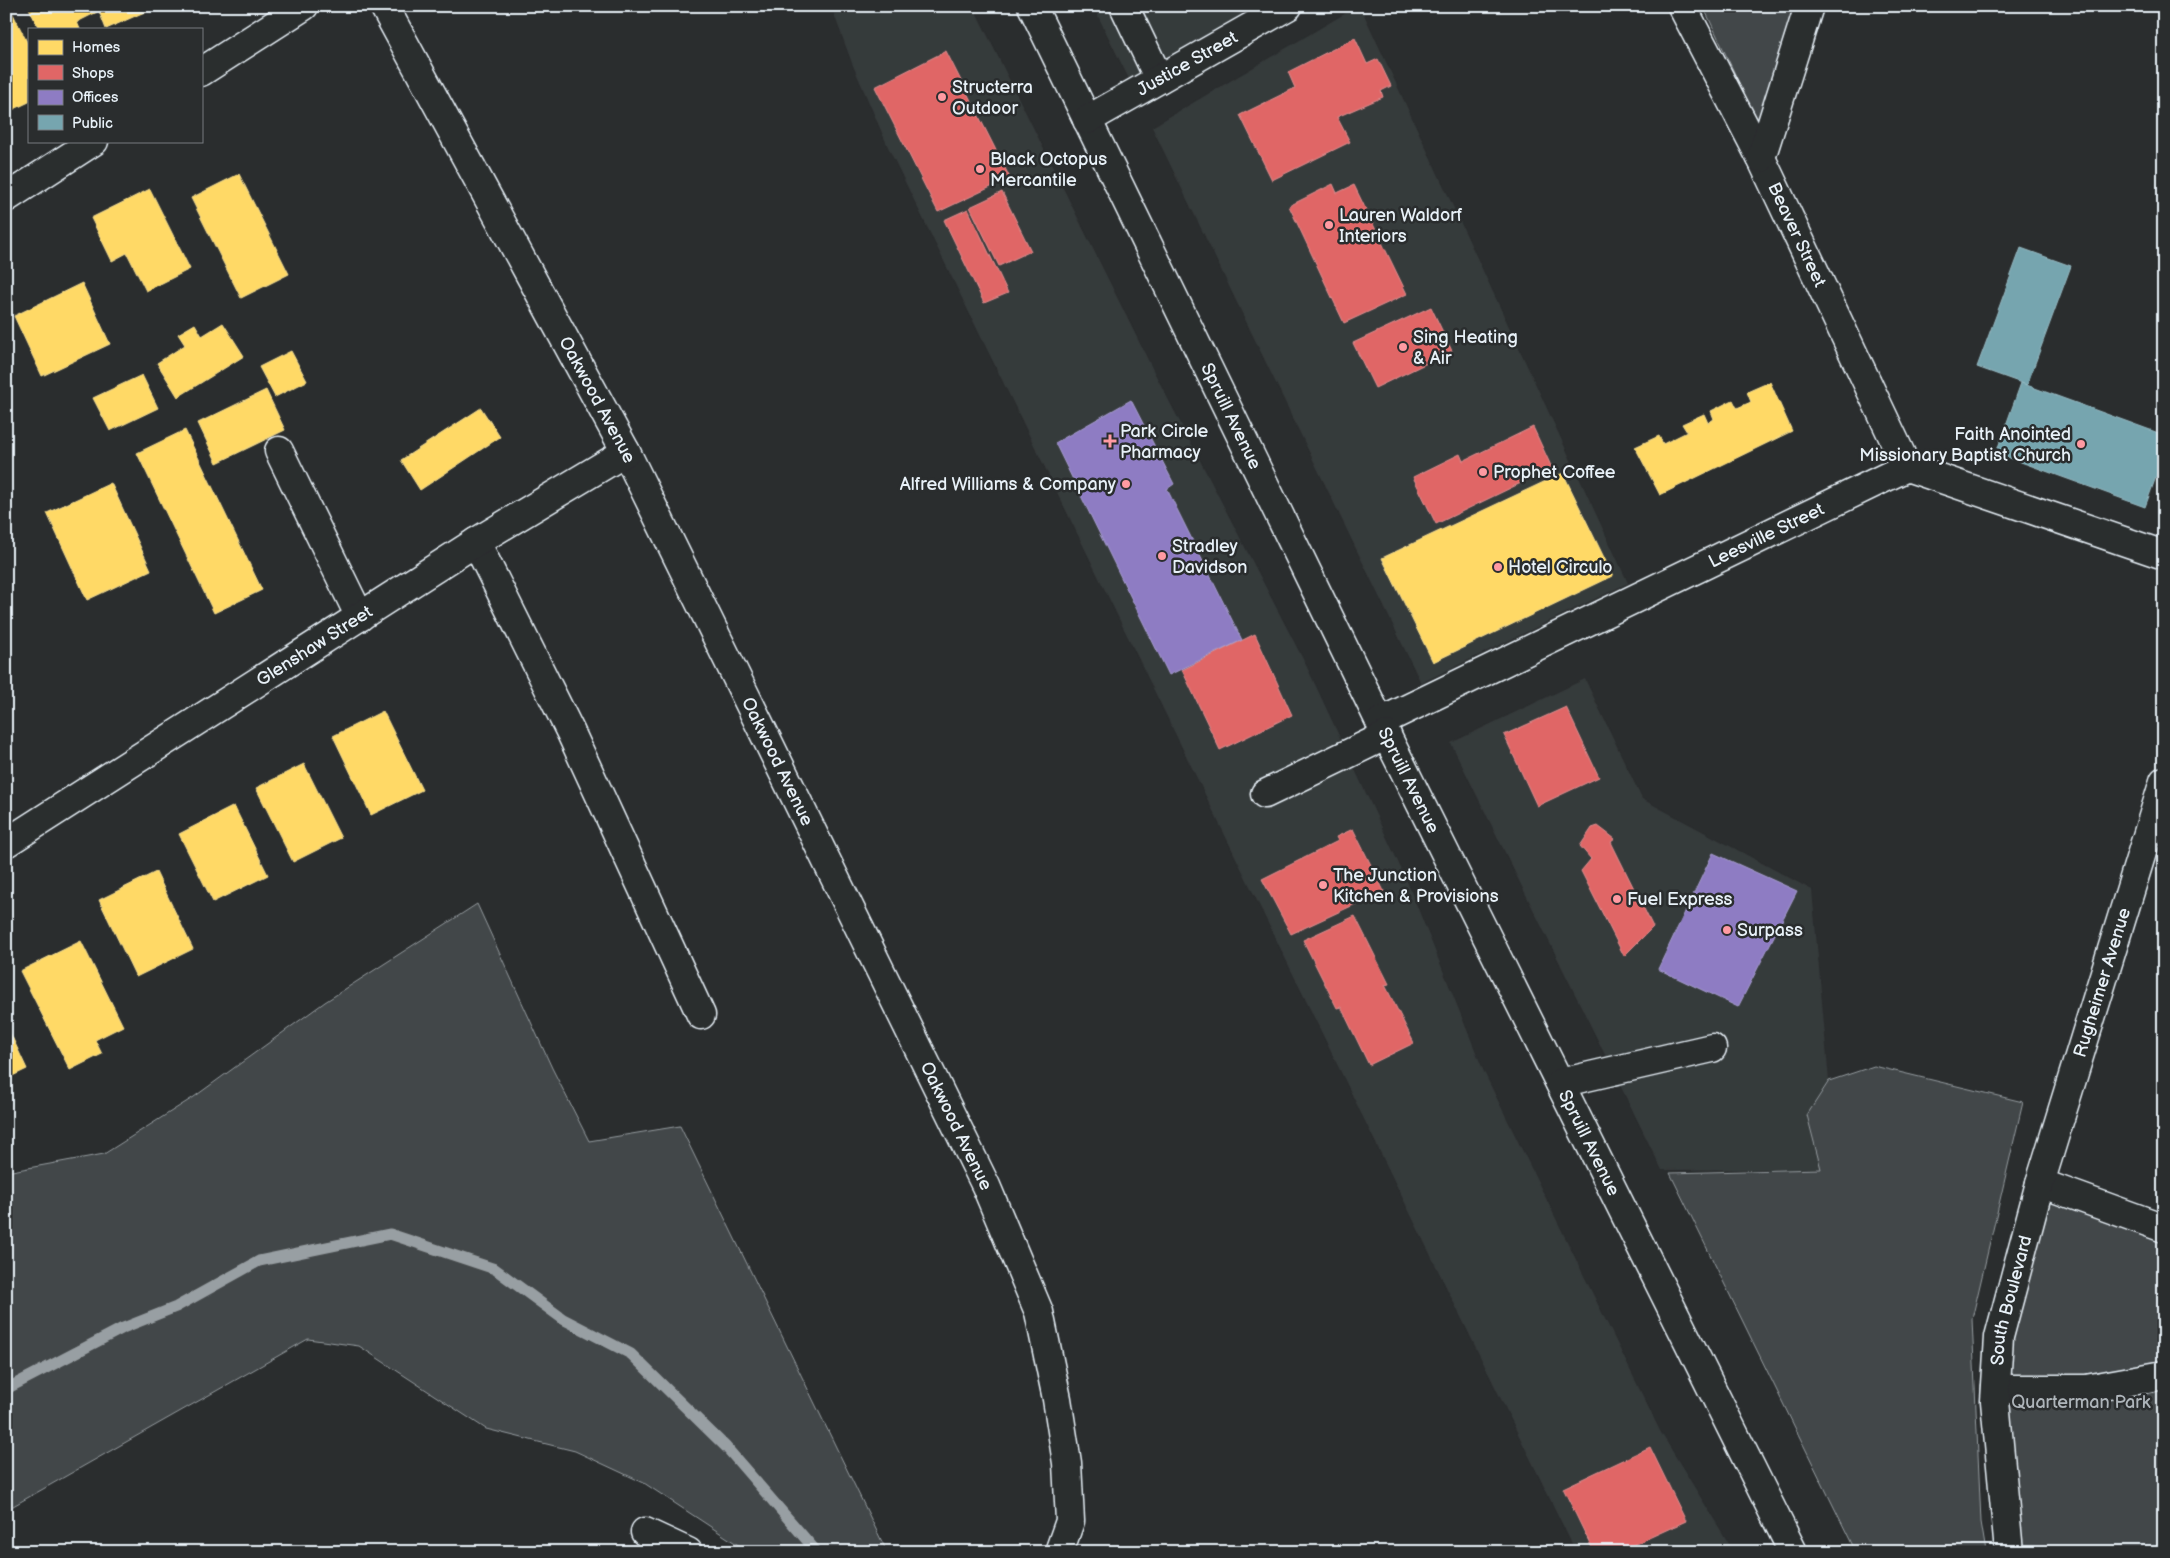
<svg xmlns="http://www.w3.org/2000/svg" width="2170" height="1558" font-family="'Balsamiq Sans',sans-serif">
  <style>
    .built { fill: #363a3b }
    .green { fill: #424648; stroke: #959ca0 }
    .homes { fill: #ffd966; stroke: #f8e092 }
    .shops { fill: #e06666; stroke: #e29092 }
    .offices { fill: #8e7cc3; stroke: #a99fd3 }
    .public { fill: #76a5af; stroke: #98bcc5 }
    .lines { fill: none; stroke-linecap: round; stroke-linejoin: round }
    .stream { stroke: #989fa3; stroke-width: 11 }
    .minor-casing { stroke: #e8f1f8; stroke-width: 31 }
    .minor { stroke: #2a2d2e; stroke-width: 28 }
    .poi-dot { fill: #ff9aa2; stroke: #2a2d2e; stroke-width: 2 }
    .labels { text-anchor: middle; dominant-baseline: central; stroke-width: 5; stroke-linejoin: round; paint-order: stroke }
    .street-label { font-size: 18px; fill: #e8f1f8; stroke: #2a2d2e }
    .poi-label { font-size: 18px; fill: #e8f1f8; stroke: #2a2d2e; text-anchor: start }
    .park-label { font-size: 18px; fill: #aeb5ba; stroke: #2a2d2e }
  </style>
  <rect width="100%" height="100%" fill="#2a2d2e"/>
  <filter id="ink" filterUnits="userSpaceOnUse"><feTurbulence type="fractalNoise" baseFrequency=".02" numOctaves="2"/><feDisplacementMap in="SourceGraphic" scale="10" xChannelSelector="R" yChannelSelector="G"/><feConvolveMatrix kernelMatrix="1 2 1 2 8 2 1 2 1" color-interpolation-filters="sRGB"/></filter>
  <g filter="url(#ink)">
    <g class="built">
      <polygon points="831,6 973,6 1153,370 1305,663 1406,879 1484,1072 1660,1431 1734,1552 1576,1552 889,149 852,63"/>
      <polygon points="1093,6 1256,6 1130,81"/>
      <polygon points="1358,6 1360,6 1628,583 1421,683 1152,127"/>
      <polygon points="1585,679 1642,799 1812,890 1829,1081 1807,1115 1822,1169 1662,1170 1451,743"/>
    </g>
    <g class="green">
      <polygon points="1703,6 1801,6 1762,124 1757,121"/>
      <polygon points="477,904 552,1068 589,1141 680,1126 887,1552 749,1552 644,1483 575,1451 486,1429 359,1346 308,1339 6,1510 6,1173 12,1171 104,1154 194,1097 325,1002"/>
      <polygon points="1874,1066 2023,1102 1972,1319 1981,1522 1986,1552 1856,1552 1670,1173 1821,1169 1807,1115 1829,1081"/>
      <polygon points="2041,1186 2164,1230 2164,1552 2011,1552 1997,1401"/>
    </g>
    <g class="homes">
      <polygon points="6,6 9,6 29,46 29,102 6,113"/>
      <polygon points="28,6 94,6 97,12 77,22 80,29 39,29"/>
      <polygon points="97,6 158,6 106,29"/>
      <polygon points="239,174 289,274 241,298 191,198"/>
      <polygon points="150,189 190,269 146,291 127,253 112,261 91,218"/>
      <polygon points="82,283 110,344 42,376 14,316"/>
      <polygon points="223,323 244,356 178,397 157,363 185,345 178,334 195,324 202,336"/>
      <polygon points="291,351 307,381 275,397 259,367"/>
      <polygon points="142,375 158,408 110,431 93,398"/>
      <polygon points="1770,382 1792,431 1660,495 1635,447 1659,436 1663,444 1687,432 1682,424 1704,414 1708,423 1714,419 1711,411 1733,400 1737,408 1751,402 1747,392"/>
      <polygon points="266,390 285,430 217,463 198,423"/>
      <polygon points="481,408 500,437 420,490 401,460"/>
      <polygon points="185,430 262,590 214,613 137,453"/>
      <polygon points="1563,473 1613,576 1433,662 1382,558"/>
      <polygon points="111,483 151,570 87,600 47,513"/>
      <polygon points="383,711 422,790 371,815 333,736"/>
      <polygon points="304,764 341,838 293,862 256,788"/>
      <polygon points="234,806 268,875 213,902 179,834"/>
      <polygon points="156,872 193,949 136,977 99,900"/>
      <polygon points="81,941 123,1026 95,1040 102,1054 70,1070 20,971"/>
      <polygon points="6,1024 27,1069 6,1079"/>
    </g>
    <g class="shops">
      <polygon points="1355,38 1367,64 1378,59 1391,86 1381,91 1383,97 1337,117 1350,142 1272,180 1240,115 1295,88 1288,72"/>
      <polygon points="946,51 1010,178 938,212 875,87"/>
      <polygon points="1333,184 1337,193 1354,185 1407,294 1344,323 1289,206"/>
      <polygon points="1002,192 1031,251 999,266 970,207"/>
      <polygon points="968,209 1008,293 984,303 944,220"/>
      <polygon points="1431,307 1452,351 1375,388 1353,343"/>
      <polygon points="1533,427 1552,468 1436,524 1413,477 1460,454 1463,461"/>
      <polygon points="1255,634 1292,715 1220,750 1182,670"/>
      <polygon points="1566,707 1599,777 1537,806 1504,735"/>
      <polygon points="1598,826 1615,839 1611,842 1653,927 1624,956 1581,871 1591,859 1580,846 1592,828"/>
      <polygon points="1353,829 1384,891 1291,934 1262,879 1338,841 1336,837"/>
      <polygon points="1355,916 1389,984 1385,985 1414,1043 1369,1065 1341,1007 1337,1008 1303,940"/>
      <polygon points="1650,1447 1686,1521 1618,1552 1594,1552 1563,1488"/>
    </g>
    <g class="offices">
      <polygon points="1131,400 1174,484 1167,489 1242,640 1169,675 1055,443"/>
      <polygon points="1713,853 1797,891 1738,1007 1658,969"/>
    </g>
    <g class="public">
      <polygon points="2021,248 2071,266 2027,385 1977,367"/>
      <polygon points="2021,383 2164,435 2164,455 2145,507 1996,453"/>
    </g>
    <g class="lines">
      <polyline class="stream" points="6,1389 123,1328 176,1307 259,1261 390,1234 495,1269 563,1319 631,1354 726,1447 817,1552"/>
      <g class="minor-casing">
        <g id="minor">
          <path id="s1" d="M384,6l242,446 360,734 53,126 18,87 10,64 3,58 -11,31"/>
          <path id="s2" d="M1032,6l348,716 413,830"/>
          <polyline points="1124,6 1159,79"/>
          <path id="s3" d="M1682,6l79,152 146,309"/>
          <polyline points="201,72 304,6"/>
          <path id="s4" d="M1087,120l201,-114"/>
          <polyline points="1761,158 1809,6"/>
          <polyline points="6,198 94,141"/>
          <polyline points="279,451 360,617"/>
          <polyline points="476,542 571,733 701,1015"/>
          <path id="s5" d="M1380,722l527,-255 257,88"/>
          <polyline points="1265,794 1387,735"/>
          <path id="s6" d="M6,843l470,-301 150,-90"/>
          <polyline points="1560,1083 1712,1048"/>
          <polyline points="2040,1183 2164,1228"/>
          <polyline points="1996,1389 2086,1389 2164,1375"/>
          <polyline points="645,1532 688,1552"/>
          <path id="s7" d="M2009,1552l-14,-151 4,-64 41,-154 124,-402"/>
        </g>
      </g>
      <use href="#minor" class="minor"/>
    </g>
  </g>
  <g class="poi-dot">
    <circle cx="942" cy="97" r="5"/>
    <circle cx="980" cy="169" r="5"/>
    <circle cx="1329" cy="225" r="5"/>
    <circle cx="1403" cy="347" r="5"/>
    <path d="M1107.5 433.5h5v5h5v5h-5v5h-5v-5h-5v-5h5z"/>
    <circle cx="2081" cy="444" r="5"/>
    <circle cx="1483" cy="472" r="5"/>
    <circle cx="1126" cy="484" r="5"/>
    <circle cx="1162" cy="556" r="5"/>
    <circle cx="1498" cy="567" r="5"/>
    <circle cx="1323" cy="885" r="5"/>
    <circle cx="1617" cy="899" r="5"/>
    <circle cx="1727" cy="930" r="5"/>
  </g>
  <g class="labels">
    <g class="street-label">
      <text stroke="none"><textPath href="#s4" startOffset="115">Justice Street</textPath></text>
      <text stroke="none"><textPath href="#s3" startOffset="256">Beaver Street</textPath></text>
      <text stroke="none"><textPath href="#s1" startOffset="448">Oakwood Avenue</textPath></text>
      <text stroke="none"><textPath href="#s2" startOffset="456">Spruill Avenue</textPath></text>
      <text stroke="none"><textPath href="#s5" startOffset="429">Leesville Street</textPath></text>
      <text stroke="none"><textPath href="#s6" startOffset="366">Glenshaw Street</textPath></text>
      <text stroke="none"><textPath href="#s1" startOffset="852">Oakwood Avenue</textPath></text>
      <text stroke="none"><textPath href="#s2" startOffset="861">Spruill Avenue</textPath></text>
      <text stroke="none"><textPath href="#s7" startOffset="585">Rugheimer Avenue</textPath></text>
      <text stroke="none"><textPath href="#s1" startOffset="1258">Oakwood Avenue</textPath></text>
      <text stroke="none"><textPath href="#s2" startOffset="1266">Spruill Avenue</textPath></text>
      <text stroke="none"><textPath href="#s7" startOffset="254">South Boulevard</textPath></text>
    </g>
    <g class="poi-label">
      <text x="952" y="87">Structerra<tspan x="952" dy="21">Outdoor</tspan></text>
      <text x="990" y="159">Black Octopus<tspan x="990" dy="21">Mercantile</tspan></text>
      <text x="1339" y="215">Lauren Waldorf<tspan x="1339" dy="21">Interiors</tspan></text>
      <text x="1413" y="337">Sing Heating<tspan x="1413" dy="21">&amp; Air</tspan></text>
      <text x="1120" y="431">Park Circle<tspan x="1120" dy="21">Pharmacy</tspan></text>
      <text x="2071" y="434" text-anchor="end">Faith Anointed<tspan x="2071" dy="21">Missionary Baptist Church</tspan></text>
      <text x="1493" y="472">Prophet Coffee</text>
      <text x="1116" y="484" text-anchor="end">Alfred Williams &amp; Company</text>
      <text x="1172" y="546">Stradley<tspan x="1172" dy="21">Davidson</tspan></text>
      <text x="1508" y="567">Hotel Circulo</text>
      <text x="1333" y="875">The Junction<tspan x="1333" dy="21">Kitchen &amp; Provisions</tspan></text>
      <text x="1627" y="899">Fuel Express</text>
      <text x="1737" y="930">Surpass</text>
    </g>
    <g class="park-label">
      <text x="2081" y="1402">Quarterman Park</text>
    </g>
  </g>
  <rect width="2170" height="1558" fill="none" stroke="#2a2d2e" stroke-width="25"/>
  <rect x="12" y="12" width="2145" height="1533" fill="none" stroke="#e8f1f8" stroke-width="2" filter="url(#ink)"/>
  <rect x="28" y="28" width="175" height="115" fill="#2a2d2e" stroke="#767b7f"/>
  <rect x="38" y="40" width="25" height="15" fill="#ffd966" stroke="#767b7f"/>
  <text x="72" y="52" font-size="15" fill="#e8f1f8">Homes</text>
  <rect x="38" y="65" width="25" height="15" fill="#e06666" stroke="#767b7f"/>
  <text x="72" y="78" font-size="15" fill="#e8f1f8">Shops</text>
  <rect x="38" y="90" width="25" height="15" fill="#8e7cc3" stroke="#767b7f"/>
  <text x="72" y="102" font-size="15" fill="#e8f1f8">Offices</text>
  <rect x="38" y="115" width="25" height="15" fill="#76a5af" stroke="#767b7f"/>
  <text x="72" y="128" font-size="15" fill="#e8f1f8">Public</text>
</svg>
